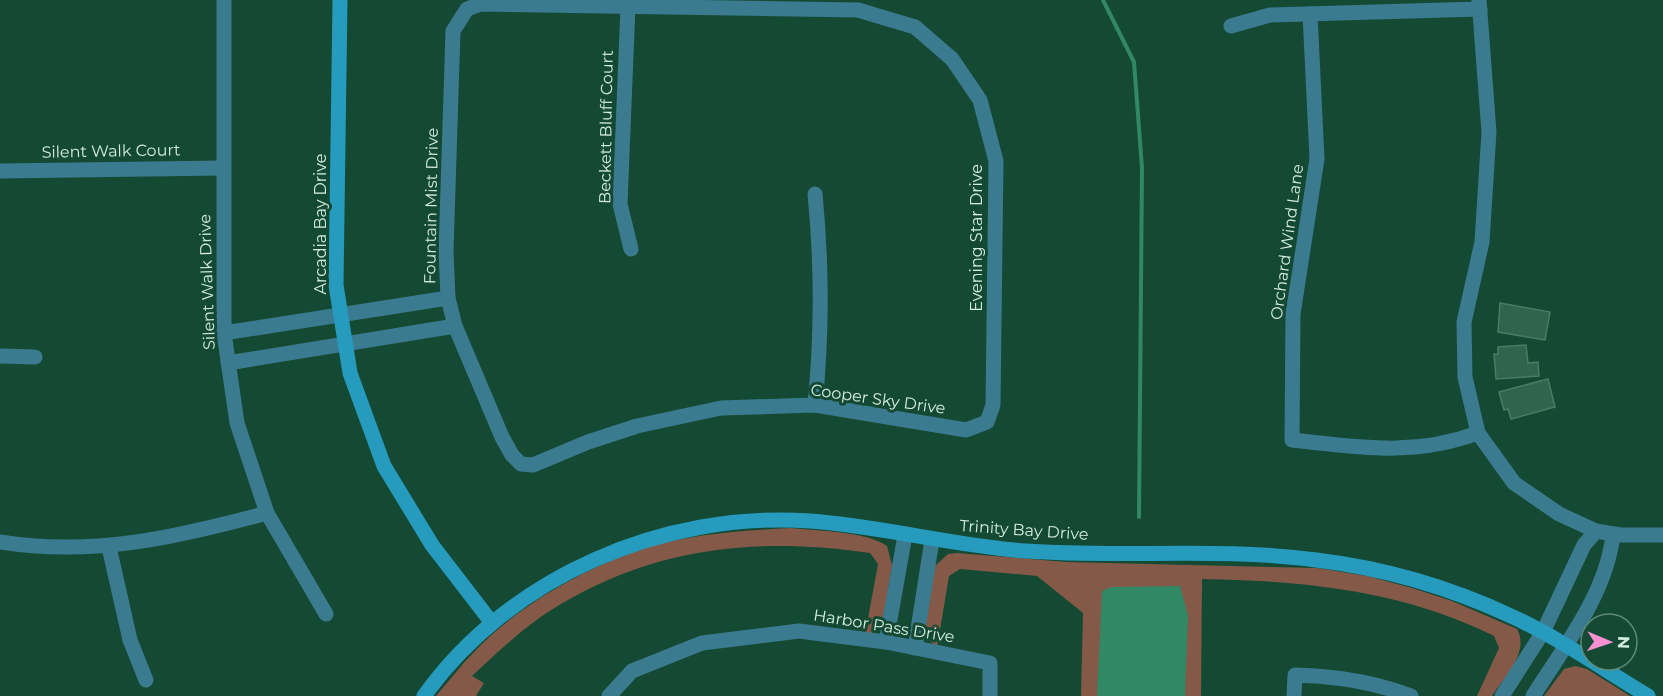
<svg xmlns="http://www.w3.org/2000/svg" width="1663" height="696" font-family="Montserrat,sans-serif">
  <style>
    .green { fill: #855948 }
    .water { fill: #308864 }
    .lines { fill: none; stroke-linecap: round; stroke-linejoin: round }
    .stream { stroke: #308864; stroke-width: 4 }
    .building { fill: #31644d; stroke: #497c64; stroke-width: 1.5 }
    .street { stroke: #3b7b90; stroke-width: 15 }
    .secondary { stroke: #269bbd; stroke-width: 15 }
    .labels { text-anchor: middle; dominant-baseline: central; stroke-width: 6; stroke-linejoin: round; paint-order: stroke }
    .street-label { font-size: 16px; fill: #d3eddf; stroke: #144933 }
  </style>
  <rect width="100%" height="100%" fill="#144933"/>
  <g class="green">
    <path d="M791,528c27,3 74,3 96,18l5,19 -10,60c-5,8 -8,10 -17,10l13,-71 -8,-11c-110,-16 -211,-7 -309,51 -33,19 -61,46 -89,72l12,7 -8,13h-40c13,-15 25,-31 39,-45 48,-51 137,-100 207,-112 36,-7 72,-9 109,-11z"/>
    <path d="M957,553l109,9 251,6 50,8 45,12 40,13 65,28c13,23 -13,49 -25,67h-15l22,-48 -5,-12c-92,-46 -190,-55 -292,-57l-1,117h-120l2,-83 -46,-37 -77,-7 -11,7 -12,72 -12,-12v-6l10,-64 13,-12z"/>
    <polygon points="1575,666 1587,669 1630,696 1544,696 1564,669"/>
  </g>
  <polygon class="water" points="1180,586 1188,616 1185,696 1097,696 1102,591 1112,587"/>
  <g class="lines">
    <polyline class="stream" points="1103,0 1134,62 1142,168 1139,517"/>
  </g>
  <g class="building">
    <polygon points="1500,303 1550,312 1545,340 1498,332"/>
    <polygon points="1526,345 1528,363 1538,362 1539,376 1496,379 1494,354 1498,354 1498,347"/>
    <polygon points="1548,379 1555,407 1511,419 1508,409 1504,410 1499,392"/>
  </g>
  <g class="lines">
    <g class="street">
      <polyline points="224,0 224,333 237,423 267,513 326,614"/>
      <polyline points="1479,0 1489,132 1482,242 1464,322 1465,377 1478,433 1514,483 1559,514 1596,531 1620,535 1663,535"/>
      <polygon points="481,4 858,10 915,27 952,59 980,100 996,161 993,405 987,422 966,430 815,405 721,408 637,426 588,442 533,465 521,464 512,455 502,437 455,326 448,298 446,251 453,31 467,9"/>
      <polyline points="628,6 620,204 631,249"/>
      <path d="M1310,14l7,145 -24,155 -1,126c67,7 120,17 186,-7"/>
      <polyline points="1231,26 1270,15 1480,9"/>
      <polyline points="0,171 223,168"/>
      <polyline points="224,333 448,298"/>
      <polyline points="0,356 35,357"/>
      <polyline points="228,363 455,326"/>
      <path d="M815,405c7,-71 7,-140 0,-211"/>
      <path d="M0,542c93,15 177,-5 267,-29"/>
      <polyline points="109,547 130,640 146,680"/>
      <polyline points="886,642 905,535"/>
      <polyline points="915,648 932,540"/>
      <polyline points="609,696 632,671 702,643 799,631 886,642 990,663 990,696"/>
      <path d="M1294,696l1,-21c39,1 79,7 116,21"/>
      <polyline points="1502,696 1543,632 1584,545 1596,531"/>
      <path d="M1533,696c31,-49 74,-103 80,-162"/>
    </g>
    <g class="secondary">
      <polyline points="340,0 336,285 350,373 384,466 432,545 492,623"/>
      <path d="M424,696c86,-120 240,-185 386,-175 72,5 143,25 216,30 96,7 194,-4 290,9 67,8 133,27 195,56 48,22 92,53 137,80"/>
    </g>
  </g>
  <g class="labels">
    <g class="street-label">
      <text transform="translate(606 127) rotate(-89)">Beckett Bluff Court</text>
      <text transform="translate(111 151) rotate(-1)">Silent Walk Court</text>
      <text transform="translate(431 206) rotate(-89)">Fountain Mist Drive</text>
      <text transform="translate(320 224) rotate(-90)">Arcadia Bay Drive</text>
      <text transform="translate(976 238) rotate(-90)">Evening Star Drive</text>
      <text transform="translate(1287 242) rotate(-82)">Orchard Wind Lane</text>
      <text transform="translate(207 282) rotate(-92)">Silent Walk Drive</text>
      <text transform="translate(878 399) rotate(8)">Cooper Sky Drive</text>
      <text transform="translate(1024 530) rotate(4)">Trinity Bay Drive</text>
      <text transform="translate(884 626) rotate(9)">Harbor Pass Drive</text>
    </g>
  </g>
  <g transform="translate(1609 642) rotate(92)"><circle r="28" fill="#144933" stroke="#608b78" stroke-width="1.5"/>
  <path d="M0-4.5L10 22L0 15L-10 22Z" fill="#f690d0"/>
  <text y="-9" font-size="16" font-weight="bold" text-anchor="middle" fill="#d3eddf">N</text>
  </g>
</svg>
